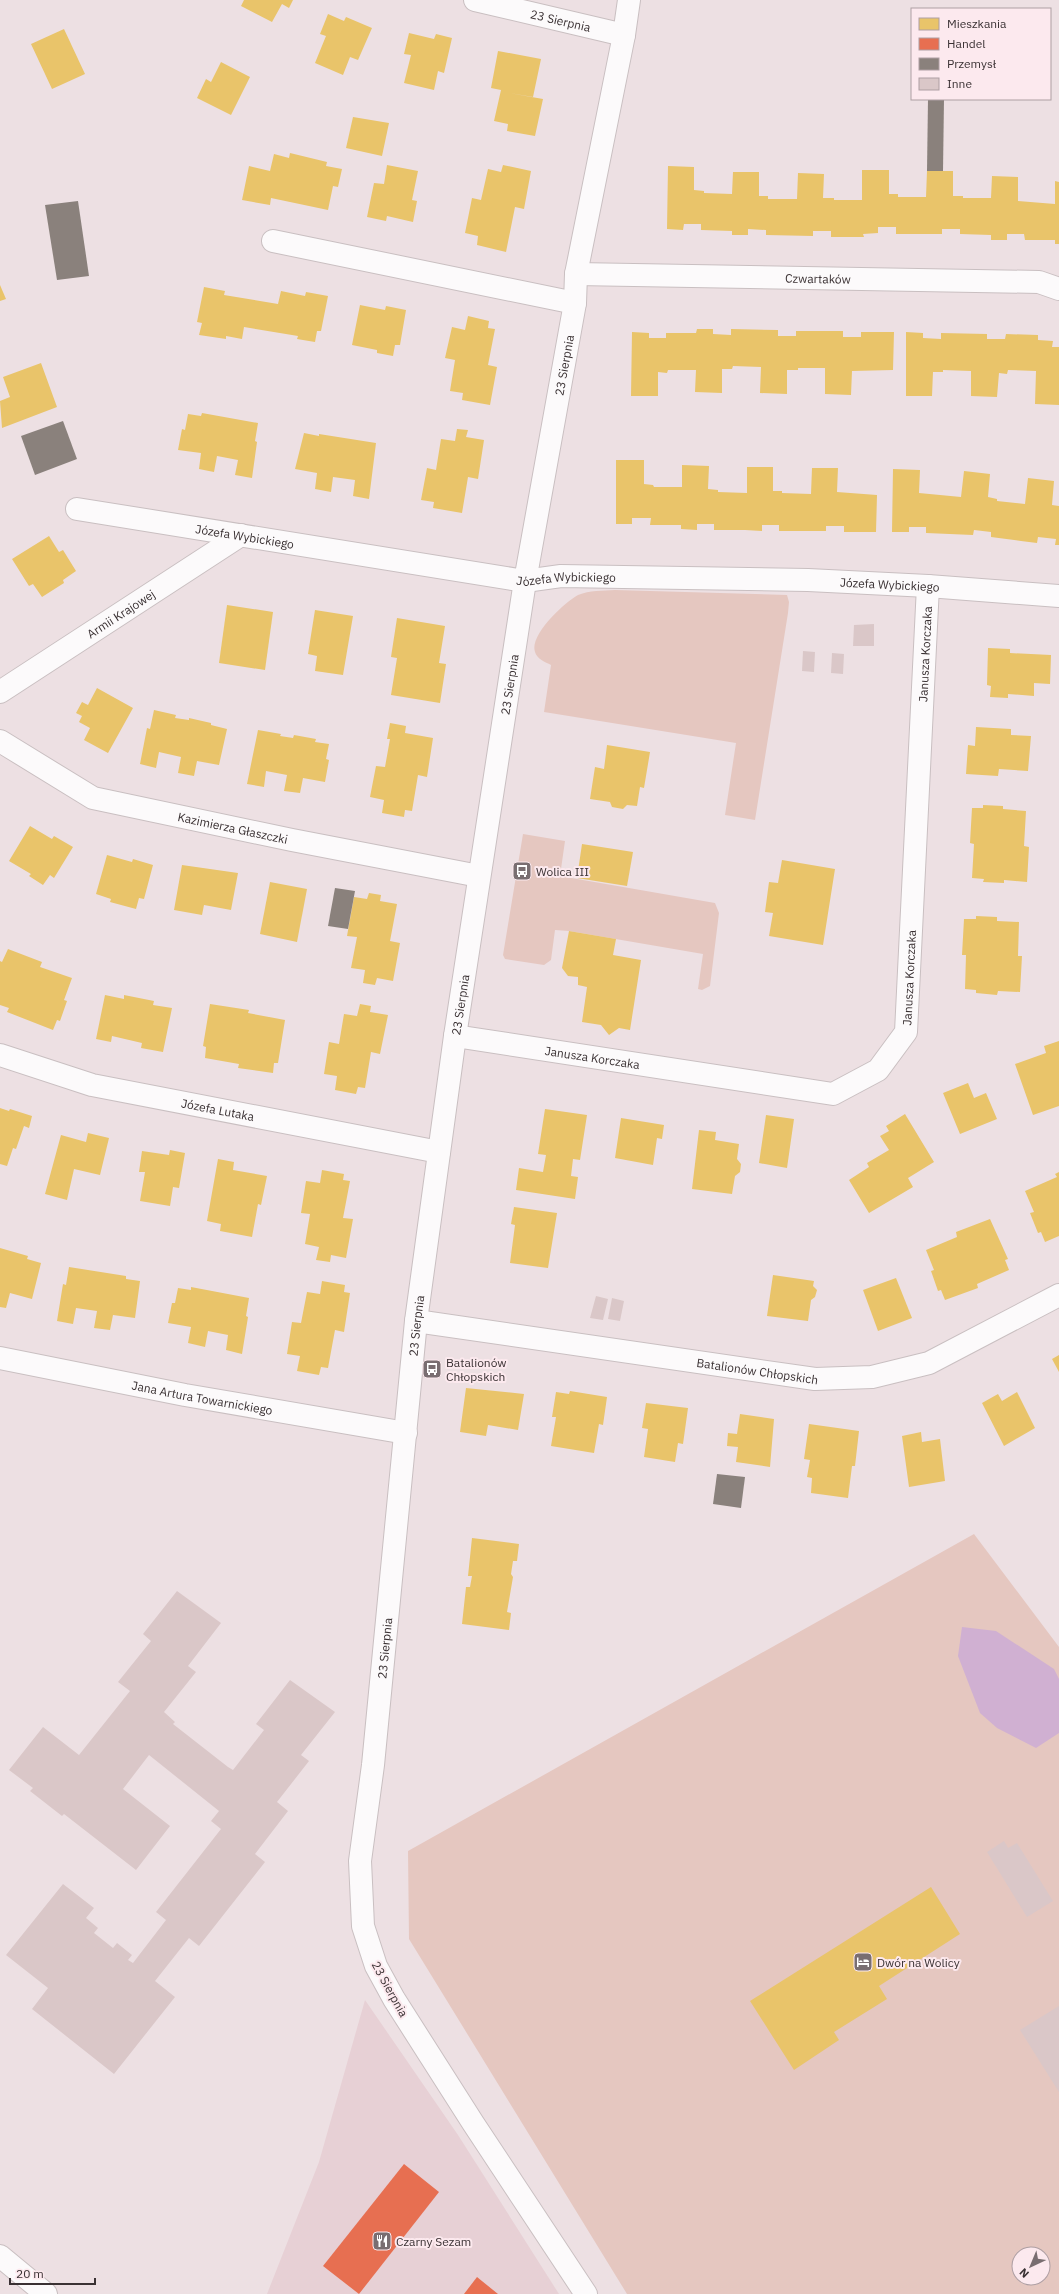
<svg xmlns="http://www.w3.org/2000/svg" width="1059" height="2294" font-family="'IBM Plex Sans',sans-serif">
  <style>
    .built { fill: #e7d0d5 }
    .green { fill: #e5c7c0; fill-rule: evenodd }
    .water { fill: #d0b0d2 }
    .homes { fill: #e9c46a }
    .shops { fill: #e76f51 }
    .industry { fill: #8a817c }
    .building { fill: #dac7c8 }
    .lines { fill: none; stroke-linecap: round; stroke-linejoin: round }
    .minor-casing { stroke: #c9bfc1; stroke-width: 24 }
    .primary-casing { stroke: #c9bfc1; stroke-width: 24 }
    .minor { stroke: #fcfafb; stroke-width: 22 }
    .primary { stroke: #fcfafb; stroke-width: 22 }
    .labels { text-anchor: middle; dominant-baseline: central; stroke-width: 4; stroke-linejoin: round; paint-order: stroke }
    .street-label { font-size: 12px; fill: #3a3133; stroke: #fce9ee }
    .poi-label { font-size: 12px; fill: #3a3133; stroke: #fce9ee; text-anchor: start }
  </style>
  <rect width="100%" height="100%" fill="#ede0e3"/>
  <polygon class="built" points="365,2000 458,2135 559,2294 267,2294 319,2162"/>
  <g class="green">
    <path d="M615,590l172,5 2,7 -1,11 -33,207 -30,-5 11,-72 -192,-31 7,-47c-6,-3 -14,-6 -16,-13 -6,-17 30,-50 43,-57 12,-5 24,-4 37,-5z"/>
    <polygon points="523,834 565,841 560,876 715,903 719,913 710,986 702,990 698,989 703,954 569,931 555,930 551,960 544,965 505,959 503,955"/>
    <path d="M974,1534l85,113v647h-432l-218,-355 -1,-88zM1019,2254h24v24h-24z"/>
  </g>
  <polygon class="water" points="962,1627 996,1631 1054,1669 1059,1679 1059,1733 1036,1748 997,1728 980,1713 958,1656"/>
  <g class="homes">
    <polygon points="244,0 293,0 289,8 282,4 272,22 241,6"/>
    <polygon points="328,14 344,21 346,17 372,28 358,60 350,57 343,75 315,63 326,36 320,34"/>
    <polygon points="64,29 85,74 52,89 31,44"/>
    <polygon points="409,33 434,39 436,34 452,38 444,73 438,71 434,90 404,83 411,55 404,54"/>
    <polygon points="498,51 541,59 533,97 509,93 543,99 535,136 507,131 508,124 494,121 501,90 491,88"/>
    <polygon points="221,62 250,77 231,115 197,98 206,79 211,82"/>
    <polygon points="353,117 389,123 382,156 346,148"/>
    <polygon points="290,153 327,162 326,166 342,169 338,187 333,186 328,210 271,198 270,205 242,200 249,166 270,171 274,154 289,158"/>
    <polygon points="387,165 418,171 412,200 417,201 413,222 387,216 386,221 367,217 374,183 384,184"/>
    <polygon points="503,165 531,171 524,209 515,207 506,252 477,245 478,236 465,233 472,198 481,200 488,169 501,172"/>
    <polygon points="668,166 694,167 694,190 704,191 704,193 732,194 733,172 759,172 759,196 768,196 768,199 797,199 798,173 824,174 823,198 834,198 834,200 862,200 862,170 889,170 889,194 898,194 898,197 926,197 927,171 953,171 953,196 963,196 963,198 991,198 992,176 1018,177 1018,201 1055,204 1055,181 1059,182 1059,244 1055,244 1055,240 1025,240 1024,234 1007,234 1007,240 991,240 991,235 960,234 960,229 942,229 942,234 896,234 896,227 878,227 878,233 863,234 864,237 831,237 831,231 813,231 813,236 766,235 766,230 748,229 748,235 732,235 732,231 701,230 701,224 684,224 683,230 667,229"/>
    <polygon points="0,285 6,299 0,301"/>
    <polygon points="204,287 225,291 224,295 278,304 281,291 305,296 306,292 328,296 321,331 317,331 315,342 297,339 298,336 244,327 242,339 226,336 226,339 199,335 202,323 197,322"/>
    <polygon points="360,305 385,310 386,306 406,310 400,345 395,345 393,356 377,353 377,350 352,345"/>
    <polygon points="468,316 489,321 488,328 495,329 488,365 497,367 490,405 462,400 463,393 450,391 455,360 445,358 452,327 465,330"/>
    <polygon points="697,329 713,329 713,334 731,335 731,329 778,330 778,336 796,336 796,331 843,331 843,337 861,337 861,332 894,332 893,370 852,371 851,395 825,394 825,368 798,368 798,370 787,370 787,394 760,393 761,367 733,366 732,369 722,369 722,393 695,392 696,370 668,370 667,373 658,372 658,396 631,396 632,332 649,333 649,338 666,338 666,333 696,333"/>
    <polygon points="906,332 923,333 923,338 941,339 941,333 987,334 987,339 1005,339 1006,334 1038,335 1038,340 1053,341 1052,347 1059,347 1059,405 1035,404 1036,371 1008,370 1007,374 999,373 997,397 971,396 971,371 943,370 943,372 933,372 932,396 906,396"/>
    <polygon points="41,363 57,407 2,428 0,401 10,397 3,377"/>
    <polygon points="202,413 258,423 255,441 257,442 252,478 235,475 238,460 217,456 214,472 199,469 201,453 178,450 182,429 185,430 188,414 201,416"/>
    <polygon points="457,429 468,430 466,437 484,440 478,479 468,477 462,513 433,508 434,502 421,500 427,468 436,470 441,439 455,441"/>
    <polygon points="304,433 319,436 319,434 376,443 369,499 353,496 355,480 333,477 331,492 315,489 317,473 295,469"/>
    <polygon points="616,460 644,460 644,484 653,485 654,487 682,487 682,465 709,466 708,489 718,490 718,492 747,493 747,467 773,467 773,491 782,491 782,493 811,494 812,468 838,468 837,492 877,495 876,532 844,532 844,526 826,526 826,531 779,531 779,525 762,525 762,531 745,530 714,530 714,524 697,524 697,530 681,529 681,525 650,525 651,518 632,518 632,524 616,524"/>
    <polygon points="893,469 920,470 919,493 961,497 964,471 990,474 988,497 997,499 997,501 1025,504 1028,478 1054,481 1052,505 1059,506 1059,545 1055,545 1056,539 1038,537 1037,543 1021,541 991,537 991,532 974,530 973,535 926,533 926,527 909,527 909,532 892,532"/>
    <polygon points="49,536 59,552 63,550 76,571 63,580 64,583 42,597 33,584 29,586 12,559"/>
    <polygon points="227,605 273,612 265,670 219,663"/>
    <polygon points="315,610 353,616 343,675 315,671 317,656 308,654"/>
    <polygon points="397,618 445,626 439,663 446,664 440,703 391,695 397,658 391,657"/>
    <polygon points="988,648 1010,649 1010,653 1051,655 1050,684 1034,683 1034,696 1008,694 1008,698 990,697 991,686 987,685"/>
    <polygon points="97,688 133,708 108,753 84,740 90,728 79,722 82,716 76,713 82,702 88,705"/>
    <polygon points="154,710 176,715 175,718 189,720 189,718 211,723 211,725 227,729 219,765 197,761 194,776 178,773 181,757 159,752 156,768 140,764 147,728 150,729"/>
    <polygon points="390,723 406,726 405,733 433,738 427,777 418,775 412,811 405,810 404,817 382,813 384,800 370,797 376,766 385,767 390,739 387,739"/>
    <polygon points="976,727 1011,729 1011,735 1031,736 1028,771 999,769 998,776 966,774 968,745 975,746"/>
    <polygon points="258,730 281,734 280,736 293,738 294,735 316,739 315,742 329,744 326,759 329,760 325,782 303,778 300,793 284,791 287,775 266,771 264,787 247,784"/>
    <polygon points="607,745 650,752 644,788 640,787 637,806 627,805 623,809 612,807 610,802 590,799 595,767 604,769"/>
    <polygon points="983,805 1003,806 1003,809 1026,811 1024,846 1029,847 1027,882 1004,880 1004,883 983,882 984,879 972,878 974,844 970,843 972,808 983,808"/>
    <polygon points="30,826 52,839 54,836 73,847 54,878 50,875 43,885 29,876 31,874 9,861"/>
    <polygon points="582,844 633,852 627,886 577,878"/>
    <polygon points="107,855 132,862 133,859 153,865 144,899 139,898 136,909 110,902 111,899 96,894"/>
    <polygon points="782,860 835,869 823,945 769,936 773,913 765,912 769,882 778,883"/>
    <polygon points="182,865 238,873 231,910 204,905 202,915 174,910"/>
    <polygon points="270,882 307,889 297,942 260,934"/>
    <polygon points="369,893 381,895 380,901 397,904 390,941 400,943 393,981 377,978 375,985 363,983 365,970 351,968 357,937 347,936 354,897 367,899"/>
    <polygon points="976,916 997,917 997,921 1019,922 1018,956 1022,956 1020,992 998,991 997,995 976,993 976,990 965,989 966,955 962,955 964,919 976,919"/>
    <polygon points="569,931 616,939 613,955 641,960 630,1030 619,1028 609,1035 601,1025 582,1022 587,987 578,985 578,977 568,976 562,968"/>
    <polygon points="8,949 42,962 40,967 72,978 64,1000 67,1001 60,1021 57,1020 53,1030 7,1012 9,1008 0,1005 0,961 2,962"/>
    <polygon points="105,995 124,999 124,995 154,1001 153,1005 172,1008 163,1052 141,1048 142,1043 112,1036 111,1042 96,1039"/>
    <polygon points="210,1004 249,1010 248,1013 285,1020 278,1063 274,1063 273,1073 238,1068 239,1064 205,1058 206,1047 203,1046"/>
    <polygon points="360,1004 371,1006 370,1012 388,1015 380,1054 371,1052 365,1088 358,1087 356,1094 335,1090 337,1076 324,1074 329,1042 339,1044 344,1014 357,1016"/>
    <polygon points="1059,1041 1059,1106 1033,1115 1015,1064 1046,1053 1044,1046"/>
    <polygon points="968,1083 974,1098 986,1093 997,1119 960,1134 943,1093"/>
    <polygon points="0,1108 9,1111 10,1109 32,1116 29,1128 24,1126 16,1149 13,1148 7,1166 0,1164"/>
    <polygon points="545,1109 587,1115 580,1160 573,1159 571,1176 578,1177 575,1199 516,1190 519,1168 543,1172 546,1155 538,1154"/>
    <polygon points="905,1114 934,1162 908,1178 913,1187 869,1213 849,1180 869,1167 867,1163 889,1150 880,1136 889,1131 886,1126"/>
    <polygon points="766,1115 794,1119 787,1168 759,1163"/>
    <polygon points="621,1118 664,1125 662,1139 657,1138 653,1165 615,1158"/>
    <polygon points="699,1130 716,1132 715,1140 739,1144 737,1159 741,1164 740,1172 735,1176 732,1194 692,1189"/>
    <polygon points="88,1133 109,1138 100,1175 74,1169 67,1200 45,1194 61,1135 86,1142"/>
    <polygon points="170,1150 185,1153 179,1188 173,1187 170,1206 140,1201 145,1172 139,1172 142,1151 169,1155"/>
    <polygon points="218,1159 234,1162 233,1170 267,1176 261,1205 258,1204 252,1237 220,1231 221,1224 207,1221"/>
    <polygon points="322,1170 344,1174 343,1180 350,1181 343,1218 353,1219 346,1258 331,1255 330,1262 316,1260 319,1247 305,1244 310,1214 301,1213 306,1181 320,1183"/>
    <polygon points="1059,1172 1059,1236 1045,1242 1041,1232 1038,1233 1030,1213 1034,1212 1025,1191 1057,1177 1055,1174"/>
    <polygon points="514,1207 557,1213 548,1268 510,1263 515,1225 511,1224"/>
    <polygon points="990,1219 1008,1259 1005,1260 1009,1270 977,1284 978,1288 945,1300 941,1290 938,1291 931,1271 934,1270 926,1250 957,1237 956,1232"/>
    <polygon points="0,1248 28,1256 27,1259 41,1263 32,1299 10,1293 6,1308 0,1307"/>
    <polygon points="69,1267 126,1276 126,1279 140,1281 135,1318 113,1315 110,1330 94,1328 97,1311 76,1308 73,1324 57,1321 63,1284 66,1285"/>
    <polygon points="773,1275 814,1281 813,1286 817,1290 815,1297 811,1300 808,1321 767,1316"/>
    <polygon points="896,1278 912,1318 878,1331 863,1290"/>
    <polygon points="322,1281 345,1285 344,1292 350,1293 344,1332 335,1330 328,1368 321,1367 319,1375 297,1371 300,1356 287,1354 292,1322 301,1323 307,1292 320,1294"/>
    <polygon points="191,1287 249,1298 246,1316 248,1317 242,1354 226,1350 228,1335 208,1331 205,1347 188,1343 191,1327 168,1323 172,1303 175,1303 178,1288 191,1290"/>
    <polygon points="1059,1355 1059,1372 1052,1359"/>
    <polygon points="466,1388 524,1394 518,1430 488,1425 486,1436 460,1432"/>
    <polygon points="570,1391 607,1397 603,1425 599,1424 594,1453 551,1446 556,1417 552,1417 556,1392 569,1394"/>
    <polygon points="1017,1392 1035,1428 1004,1446 982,1403 998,1394 1002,1401"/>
    <polygon points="646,1403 688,1408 683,1444 678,1443 675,1462 644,1457 648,1429 642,1428"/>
    <polygon points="740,1414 774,1419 770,1467 736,1462 738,1447 727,1446 728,1433 737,1434"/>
    <polygon points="809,1424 859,1431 855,1466 852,1466 848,1498 811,1493 812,1478 807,1477 810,1460 804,1459"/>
    <polygon points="921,1432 922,1442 940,1439 945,1481 909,1487 902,1436"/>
    <polygon points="472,1538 519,1544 517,1561 513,1561 511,1574 513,1577 507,1612 511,1613 509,1630 462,1624 466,1587 470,1587 472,1576 468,1576"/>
    <polygon points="931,1887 960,1934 879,1986 887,1999 834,2032 839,2040 794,2070 750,2001"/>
  </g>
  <g class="shops">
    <polygon points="404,2164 439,2192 359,2294 323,2266"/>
    <polygon points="477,2277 498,2294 464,2294"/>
  </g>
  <g class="industry">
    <polygon points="928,99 944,99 943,171 927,171"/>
    <polygon points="78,201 89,276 57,280 45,205"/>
    <polygon points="63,421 77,459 35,475 21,436"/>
    <polygon points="335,888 355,891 348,929 328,926"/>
    <polygon points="717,1474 745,1477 741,1508 713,1504"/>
  </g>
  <g class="building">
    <polygon points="874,624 874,646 853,646 854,625"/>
    <polygon points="803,651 815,652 814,672 802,671"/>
    <polygon points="832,653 844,654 843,674 831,673"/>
    <polygon points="596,1296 608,1299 603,1320 590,1318"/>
    <polygon points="612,1298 624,1301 620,1321 608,1319"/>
    <polygon points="177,1591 221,1623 188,1666 196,1672 164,1712 175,1722 173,1724 228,1767 233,1770 264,1730 256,1724 290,1680 335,1712 301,1755 309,1761 277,1802 288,1811 255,1854 265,1862 199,1946 189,1938 155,1981 175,1997 114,2074 32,2009 48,1988 6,1955 63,1884 94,1908 86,1918 98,1928 94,1933 113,1948 117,1943 132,1955 128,1960 133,1963 166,1920 156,1912 221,1829 211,1821 219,1811 149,1755 123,1789 170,1826 136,1870 64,1814 62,1816 30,1791 33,1788 9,1770 43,1727 79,1755 130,1691 118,1682 151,1641 143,1634"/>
    <polygon points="1004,1841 1008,1848 1017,1843 1053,1901 1027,1917 987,1852"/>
    <polygon points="1059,2006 1059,2092 1020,2030"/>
  </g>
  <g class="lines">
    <g class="minor-casing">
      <g id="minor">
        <path id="s1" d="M475,0l149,35"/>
        <polyline points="273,241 575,303"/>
        <path id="s2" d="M576,274l463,8 20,7"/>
        <path id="s3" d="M77,509l448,72 36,-5 247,4 120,6 131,10"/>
        <path id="s4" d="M0,692l241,-157"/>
        <path id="s5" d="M0,741l93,57 199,42 187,36"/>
        <path id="s6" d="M455,1036l378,58 45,-24 28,-38 22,-446"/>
        <path id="s7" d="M0,1055l92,30 347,67"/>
        <path id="s8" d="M416,1321l399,58 57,-2 57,-14 130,-68"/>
        <path id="s9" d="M0,1358l185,37 221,38"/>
        <path id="s10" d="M586,2294l-113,-171 -79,-124 -18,-33 -13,-40 -3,-65 13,-96 43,-444 39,-285 70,-455 50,-278 1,-29 48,-239 5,-35"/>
      </g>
    </g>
    <g class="primary-casing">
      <polyline id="primary" points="0,2256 46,2294"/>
    </g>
    <use href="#minor" class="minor"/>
    <use href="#primary" class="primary"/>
  </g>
  <defs>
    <g id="bus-square" transform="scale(1)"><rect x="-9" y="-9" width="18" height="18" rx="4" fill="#796e71" stroke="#fce9ee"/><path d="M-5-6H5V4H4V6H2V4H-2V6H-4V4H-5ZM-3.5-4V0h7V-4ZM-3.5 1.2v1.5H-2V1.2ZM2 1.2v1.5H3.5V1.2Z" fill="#fff"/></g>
    <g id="hotel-square" transform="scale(1)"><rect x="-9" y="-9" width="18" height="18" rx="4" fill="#796e71" stroke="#fce9ee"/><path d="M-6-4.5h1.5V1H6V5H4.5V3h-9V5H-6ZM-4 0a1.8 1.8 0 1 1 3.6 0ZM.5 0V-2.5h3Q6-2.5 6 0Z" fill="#fff"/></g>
    <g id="restaurant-square" transform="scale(1)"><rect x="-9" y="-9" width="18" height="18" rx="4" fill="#796e71" stroke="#fce9ee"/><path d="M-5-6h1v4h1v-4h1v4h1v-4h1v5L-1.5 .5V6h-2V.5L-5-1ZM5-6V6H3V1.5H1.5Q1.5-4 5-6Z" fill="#fff"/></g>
  </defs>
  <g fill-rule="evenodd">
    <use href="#bus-square" x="522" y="871"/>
    <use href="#bus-square" x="432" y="1369"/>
    <use href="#hotel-square" x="863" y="1962"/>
    <use href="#restaurant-square" x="382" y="2241"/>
  </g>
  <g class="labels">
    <g class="street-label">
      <text stroke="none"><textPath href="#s1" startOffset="88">23 Sierpnia</textPath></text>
      <text stroke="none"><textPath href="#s2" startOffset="242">Czwartaków</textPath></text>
      <text stroke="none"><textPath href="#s10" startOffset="2007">23 Sierpnia</textPath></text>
      <text stroke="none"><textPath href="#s3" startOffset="170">Józefa Wybickiego</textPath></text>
      <text stroke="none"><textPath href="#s3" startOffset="495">Józefa Wybickiego</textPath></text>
      <text stroke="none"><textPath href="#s3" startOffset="819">Józefa Wybickiego</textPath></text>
      <text stroke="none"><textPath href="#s4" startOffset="144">Armii Krajowej</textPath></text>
      <text stroke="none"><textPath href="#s6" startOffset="859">Janusza Korczaka</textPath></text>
      <text stroke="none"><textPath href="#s10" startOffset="1683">23 Sierpnia</textPath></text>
      <text stroke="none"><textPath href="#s5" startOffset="252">Kazimierza Głaszczki</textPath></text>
      <text stroke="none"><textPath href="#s6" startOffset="535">Janusza Korczaka</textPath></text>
      <text stroke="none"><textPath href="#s10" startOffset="1359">23 Sierpnia</textPath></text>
      <text stroke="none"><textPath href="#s6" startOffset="139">Janusza Korczaka</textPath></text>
      <text stroke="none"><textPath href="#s7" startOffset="225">Józefa Lutaka</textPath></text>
      <text stroke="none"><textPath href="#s10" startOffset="1035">23 Sierpnia</textPath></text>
      <text stroke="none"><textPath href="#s8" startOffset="345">Batalionów Chłopskich</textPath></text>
      <text stroke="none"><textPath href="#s9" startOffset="206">Jana Artura Towarnickiego</textPath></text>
      <text stroke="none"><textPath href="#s10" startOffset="711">23 Sierpnia</textPath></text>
      <text transform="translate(390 1989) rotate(61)">23 Sierpnia</text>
    </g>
    <g class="poi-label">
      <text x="536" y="871">Wolica III</text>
      <text x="446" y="1362">Batalionów<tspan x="446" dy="14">Chłopskich</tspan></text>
      <text x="877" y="1962">Dwór na Wolicy</text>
      <text x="396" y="2241">Czarny Sezam</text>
    </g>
  </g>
  <rect x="911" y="8" width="140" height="92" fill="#fce9ee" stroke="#ae9fa3"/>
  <rect x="919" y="18" width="20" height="12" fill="#e9c46a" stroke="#ae9fa3"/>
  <text x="947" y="28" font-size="12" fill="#3a3133">Mieszkania</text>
  <rect x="919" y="38" width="20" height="12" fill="#e76f51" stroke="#ae9fa3"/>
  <text x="947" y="48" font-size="12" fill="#3a3133">Handel</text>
  <rect x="919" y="58" width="20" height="12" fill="#8a817c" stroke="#ae9fa3"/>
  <text x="947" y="68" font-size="12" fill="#3a3133">Przemysł</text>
  <rect x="919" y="78" width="20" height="12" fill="#dac7c8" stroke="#ae9fa3"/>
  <text x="947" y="88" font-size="12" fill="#3a3133">Inne</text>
  <g transform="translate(1031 2266) rotate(224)"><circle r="19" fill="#fce9ee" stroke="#ae9fa3"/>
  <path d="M0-3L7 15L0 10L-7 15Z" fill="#796e71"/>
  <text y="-6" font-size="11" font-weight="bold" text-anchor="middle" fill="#3a3133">N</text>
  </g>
  <path d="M10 2278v6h85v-6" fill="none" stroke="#3a3133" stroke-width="2"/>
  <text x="16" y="2278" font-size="12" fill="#3a3133" stroke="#fce9ee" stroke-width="3" paint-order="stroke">20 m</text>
</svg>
